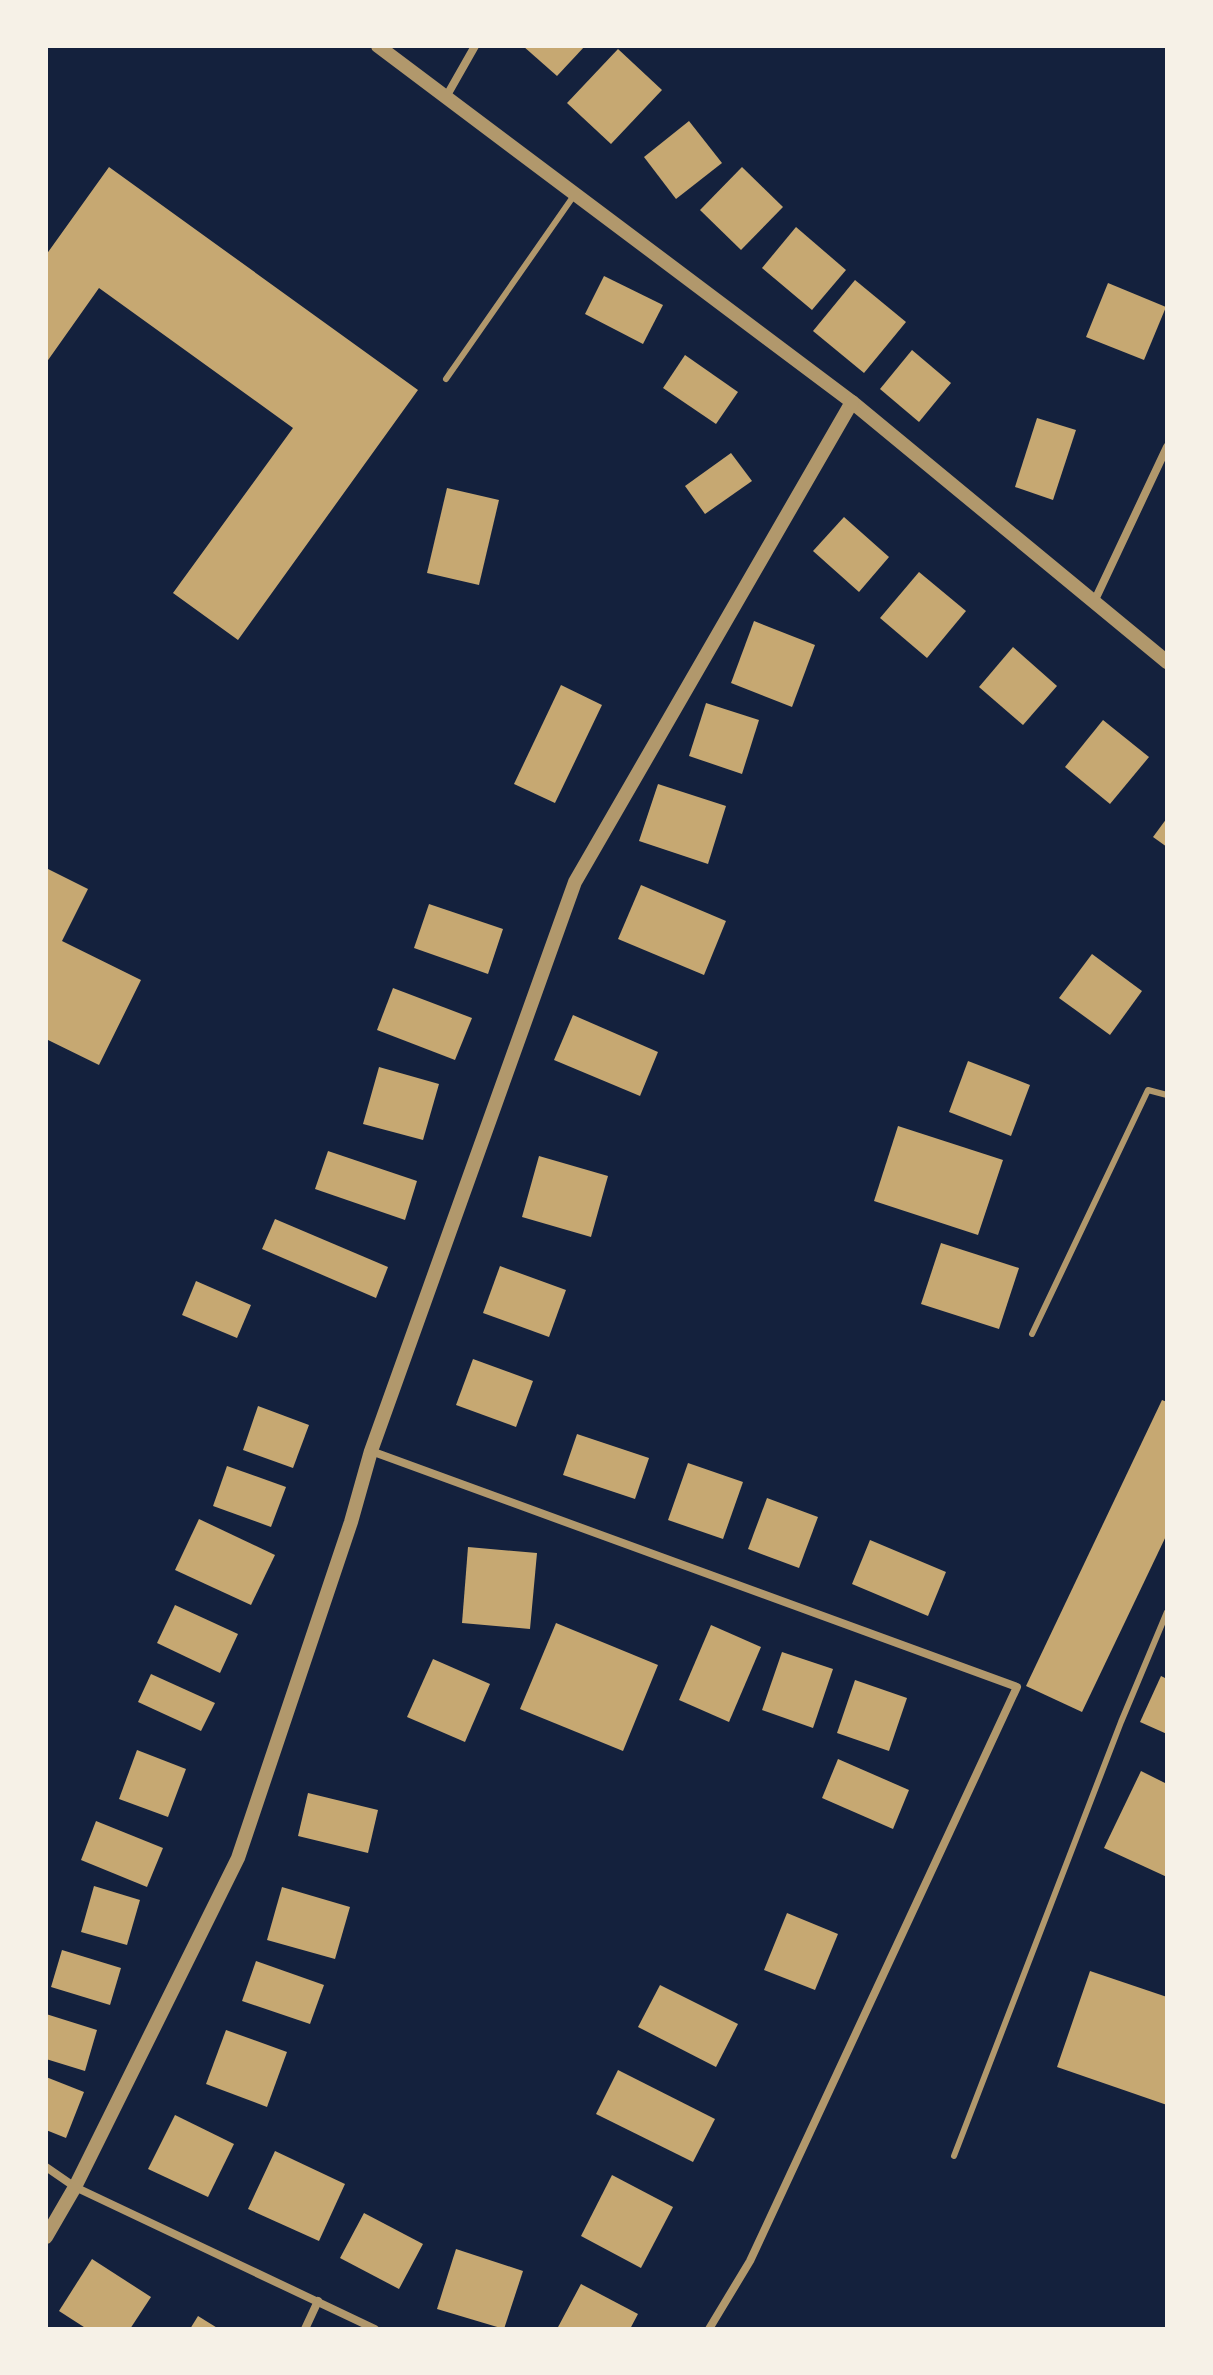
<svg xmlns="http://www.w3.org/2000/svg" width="1213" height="2375" font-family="'PT Sans Narrow',sans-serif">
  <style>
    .building { fill: #c6a872 }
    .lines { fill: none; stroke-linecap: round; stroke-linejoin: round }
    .service { stroke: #b1986c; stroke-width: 6 }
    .minor { stroke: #b1986c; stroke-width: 8 }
    .tertiary { stroke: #b1986c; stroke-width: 14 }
  </style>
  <rect width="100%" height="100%" fill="#14213d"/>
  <g class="building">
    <polygon points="523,46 585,46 557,76"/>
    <polygon points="618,49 662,90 611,144 567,103"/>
    <polygon points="689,121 722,163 676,199 644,157"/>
    <polygon points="109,167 418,390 238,640 173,593 293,428 99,288 46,363 46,255"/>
    <polygon points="742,167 783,207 741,250 700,210"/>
    <polygon points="796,227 846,270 812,310 762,268"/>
    <polygon points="604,276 663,305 643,344 585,314"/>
    <polygon points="855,280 906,322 864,373 813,331"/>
    <polygon points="1108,283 1166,307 1144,360 1086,337"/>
    <polygon points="912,350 951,383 919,422 880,389"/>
    <polygon points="685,355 738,392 716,424 663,388"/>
    <polygon points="1037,418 1076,430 1053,500 1015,487"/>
    <polygon points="731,453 752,481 705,514 685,486"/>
    <polygon points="447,488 499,500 479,585 427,573"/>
    <polygon points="844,517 889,557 859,592 813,551"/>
    <polygon points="919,572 966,611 927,658 880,618"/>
    <polygon points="754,621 815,645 792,707 731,683"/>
    <polygon points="1013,647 1057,686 1023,725 979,687"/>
    <polygon points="561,685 602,705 555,803 514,784"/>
    <polygon points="706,703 759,720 742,774 689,756"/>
    <polygon points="1103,720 1149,757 1110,804 1065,767"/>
    <polygon points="658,784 726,806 708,864 639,841"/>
    <polygon points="1167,818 1167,847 1153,837"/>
    <polygon points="46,868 88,889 62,941 141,980 99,1065 46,1039"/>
    <polygon points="641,885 726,921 704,975 618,939"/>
    <polygon points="429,904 503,929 488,974 414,948"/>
    <polygon points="1092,954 1142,991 1110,1035 1059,998"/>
    <polygon points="393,988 472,1018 455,1060 377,1030"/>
    <polygon points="573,1015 658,1052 640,1096 554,1060"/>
    <polygon points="968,1061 1030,1085 1011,1136 949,1112"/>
    <polygon points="379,1067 439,1084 423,1140 363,1124"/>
    <polygon points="898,1126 1003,1160 978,1235 874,1201"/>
    <polygon points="328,1151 417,1181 405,1220 315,1189"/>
    <polygon points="539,1156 608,1176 591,1237 522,1217"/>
    <polygon points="275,1219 388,1267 376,1298 262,1249"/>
    <polygon points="941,1243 1019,1268 999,1329 921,1304"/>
    <polygon points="500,1266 566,1290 549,1337 483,1313"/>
    <polygon points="196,1281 251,1305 237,1338 182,1315"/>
    <polygon points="473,1359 533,1381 516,1427 456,1405"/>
    <polygon points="1162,1400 1167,1402 1167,1534 1082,1712 1026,1686"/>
    <polygon points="258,1406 309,1425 293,1468 243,1450"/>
    <polygon points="577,1434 649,1458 635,1499 563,1475"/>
    <polygon points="688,1463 743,1482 723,1539 668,1520"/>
    <polygon points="227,1466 286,1487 271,1527 213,1506"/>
    <polygon points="767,1498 818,1517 799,1568 748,1549"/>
    <polygon points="199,1519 275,1555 251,1605 175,1570"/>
    <polygon points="870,1540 946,1572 928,1616 852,1584"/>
    <polygon points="468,1547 537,1553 530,1629 462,1623"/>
    <polygon points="175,1605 238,1634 220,1673 157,1643"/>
    <polygon points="556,1623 658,1665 623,1751 520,1709"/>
    <polygon points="711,1625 761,1647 729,1722 679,1700"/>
    <polygon points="782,1652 833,1669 813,1728 762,1710"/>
    <polygon points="433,1659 490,1684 465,1742 407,1717"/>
    <polygon points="151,1674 215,1703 201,1731 138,1702"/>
    <polygon points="1161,1676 1167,1679 1167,1734 1140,1722"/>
    <polygon points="855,1680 907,1698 889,1751 837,1733"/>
    <polygon points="137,1750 186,1769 168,1817 119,1799"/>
    <polygon points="838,1759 909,1790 893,1829 822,1798"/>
    <polygon points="1141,1771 1167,1784 1167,1877 1104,1848"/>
    <polygon points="308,1793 378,1810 368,1853 298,1836"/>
    <polygon points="96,1821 163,1848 147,1887 81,1860"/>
    <polygon points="94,1886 140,1900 127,1945 81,1932"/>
    <polygon points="282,1887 350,1907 335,1959 267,1940"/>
    <polygon points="787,1913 838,1934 815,1990 764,1970"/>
    <polygon points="62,1950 121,1968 110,2005 51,1987"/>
    <polygon points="256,1961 324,1985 310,2024 242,2001"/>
    <polygon points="1090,1971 1167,1997 1167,2105 1057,2067"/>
    <polygon points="660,1985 738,2024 716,2067 638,2027"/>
    <polygon points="46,2014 97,2030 85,2071 46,2059"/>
    <polygon points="226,2030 287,2052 267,2107 206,2084"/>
    <polygon points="618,2070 715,2119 693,2162 596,2114"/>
    <polygon points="46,2077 84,2092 66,2138 46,2130"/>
    <polygon points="175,2115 234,2144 208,2197 148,2169"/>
    <polygon points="275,2151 345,2184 319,2241 248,2209"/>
    <polygon points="612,2175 673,2207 641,2268 581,2236"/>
    <polygon points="364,2213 423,2244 399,2289 340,2258"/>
    <polygon points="456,2249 523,2271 504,2329 437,2309"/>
    <polygon points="92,2259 151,2297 130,2329 87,2329 59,2311"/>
    <polygon points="581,2284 638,2314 630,2329 557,2329"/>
    <polygon points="198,2316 219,2329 190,2329"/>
  </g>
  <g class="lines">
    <g class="service">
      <polyline points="446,379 575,194"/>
      <polyline points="1032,1334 1148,1090 1167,1095"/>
      <polyline points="954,2156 1121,1722 1167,1612"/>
    </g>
    <g class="minor">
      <polyline points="446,97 475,46"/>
      <polyline points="1094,602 1167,447"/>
      <polyline points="371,1451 1017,1687 750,2261 709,2329"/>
      <polyline points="46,2167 75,2187 375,2329"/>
      <polyline points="305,2329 318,2301"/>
    </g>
    <g class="tertiary">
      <polyline points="378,46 852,402 1167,662"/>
      <polyline points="46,2237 75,2187 238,1858 351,1522 371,1451 575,882 852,402"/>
    </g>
  </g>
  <rect width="1213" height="2375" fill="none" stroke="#f6f1e7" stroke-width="96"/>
</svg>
